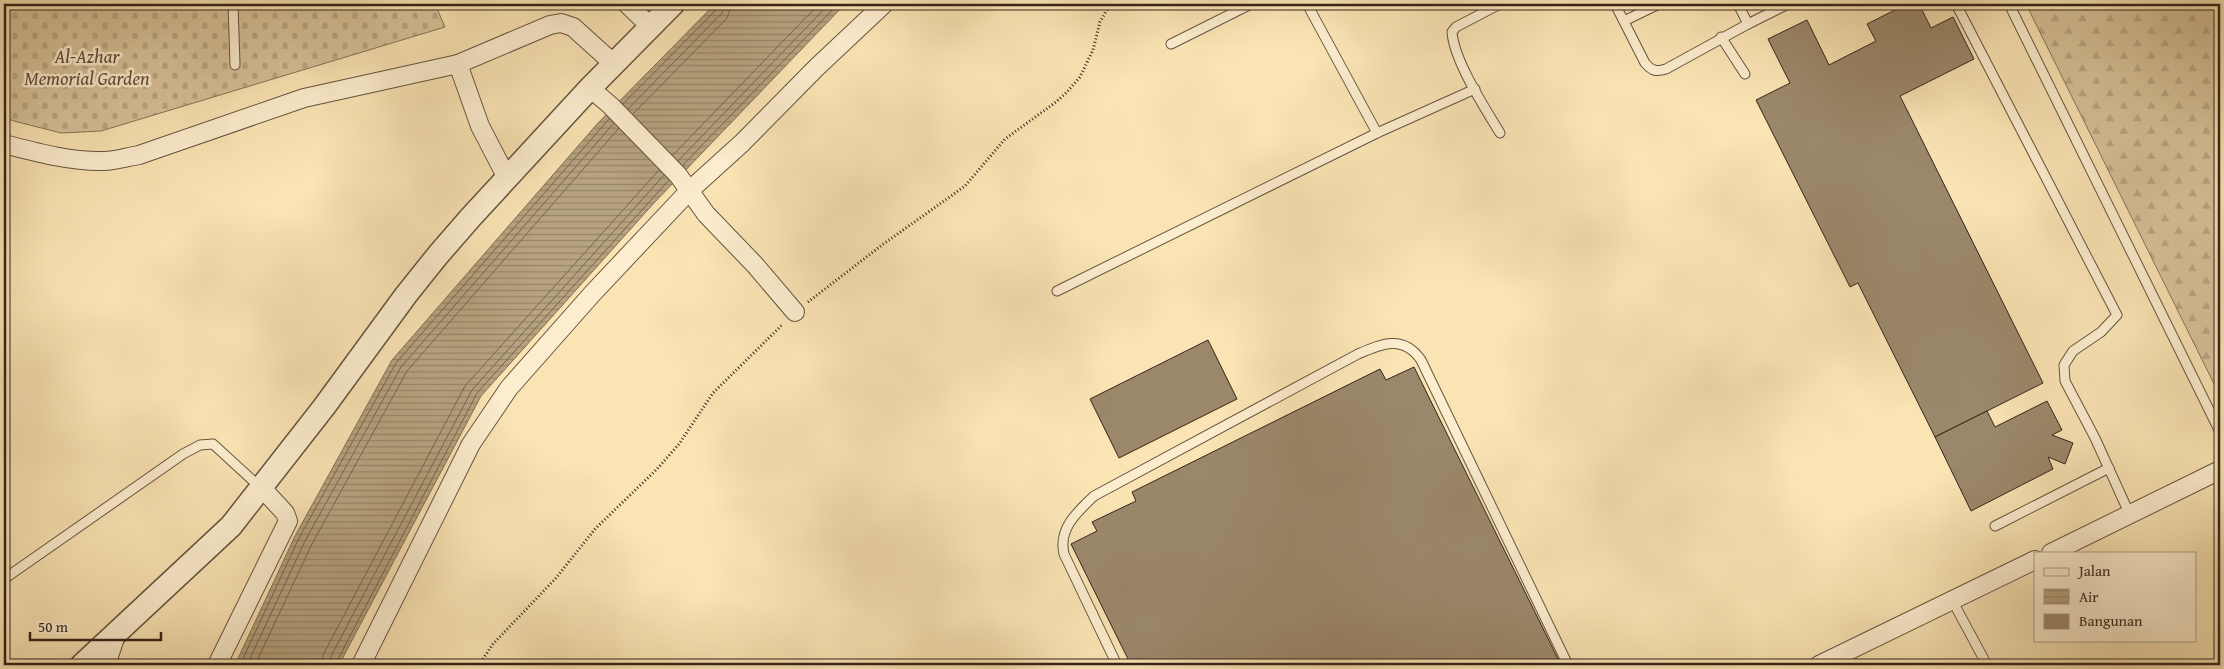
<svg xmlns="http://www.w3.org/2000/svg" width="2224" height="669" font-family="'Gentium Book Plus',serif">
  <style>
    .forest { fill: url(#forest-firs); stroke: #86745a }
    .cemetery { fill: url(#cemetery-stones); stroke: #86745a }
    .water { fill: url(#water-rules); stroke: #837058 }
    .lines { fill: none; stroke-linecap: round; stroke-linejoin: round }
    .shore { stroke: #76644e; stroke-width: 1 }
    .building { fill: #9b886b; stroke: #34241b }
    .service-casing { stroke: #665441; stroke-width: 11 }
    .minor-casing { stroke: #665441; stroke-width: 20 }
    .tertiary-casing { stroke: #665441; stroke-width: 25 }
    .path { stroke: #34241b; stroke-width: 3; stroke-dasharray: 1 2.5; stroke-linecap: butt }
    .service { stroke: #fcedce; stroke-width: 9 }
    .minor { stroke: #fcedce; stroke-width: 18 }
    .tertiary { stroke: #fcedce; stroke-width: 22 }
    .labels { text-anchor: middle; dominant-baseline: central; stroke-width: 5; stroke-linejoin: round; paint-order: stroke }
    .park-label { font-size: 19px; font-style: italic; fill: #5d4c3b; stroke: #fcedce }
  </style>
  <defs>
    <pattern id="forest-firs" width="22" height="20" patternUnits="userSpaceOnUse" patternTransform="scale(1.25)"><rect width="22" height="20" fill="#d8c39a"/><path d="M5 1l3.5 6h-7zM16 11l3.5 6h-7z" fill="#baa784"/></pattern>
    <pattern id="cemetery-stones" width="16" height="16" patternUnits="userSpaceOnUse" patternTransform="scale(1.25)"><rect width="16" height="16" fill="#d8c39a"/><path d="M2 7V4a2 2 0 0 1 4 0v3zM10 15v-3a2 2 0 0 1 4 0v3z" fill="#baa784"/></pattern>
    <pattern id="water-rules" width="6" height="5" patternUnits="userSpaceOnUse" patternTransform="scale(1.25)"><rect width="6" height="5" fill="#b7a380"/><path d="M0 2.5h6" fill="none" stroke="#968568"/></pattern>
  </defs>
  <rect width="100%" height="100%" fill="#fae4b4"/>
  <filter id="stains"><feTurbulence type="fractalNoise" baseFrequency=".004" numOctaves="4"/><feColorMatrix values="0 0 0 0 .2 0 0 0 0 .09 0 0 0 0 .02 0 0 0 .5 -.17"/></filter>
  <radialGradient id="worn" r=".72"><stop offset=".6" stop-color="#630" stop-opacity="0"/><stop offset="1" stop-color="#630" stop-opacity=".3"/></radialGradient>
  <polygon class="forest" points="2026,4 2220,4 2220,396"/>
  <polygon class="cemetery" points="4,4 435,4 445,27 101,131 61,133 14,121 4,117"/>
  <polygon class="water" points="715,4 845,4 654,203 481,396 339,665 235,665 295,536 392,360 598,123"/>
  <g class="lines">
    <g class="shore">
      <polyline points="623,104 717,9 718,4"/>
      <polyline points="628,109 722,13 725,4"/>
      <polyline points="633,114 727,18 732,4"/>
      <polyline points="673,155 819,4"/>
      <polyline points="678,161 829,4"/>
      <polyline points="683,165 838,4"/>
      <polyline points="240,665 299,538 396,363 609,119"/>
      <polyline points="247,665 305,541 401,367 614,123"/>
      <polyline points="255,665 312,544 407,371 619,128"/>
      <polyline points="321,665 323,655 465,386 659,170"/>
      <polyline points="328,665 330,658 472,390 664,175"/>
      <polyline points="335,665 477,393 669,180"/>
    </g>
  </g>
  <g class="building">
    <polygon points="1907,4 1919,4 1931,28 1953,17 1974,59 1900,96 2043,383 1935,437 1858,283 1850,287 1756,100 1790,83 1768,39 1807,20 1829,65 1876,41 1867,24"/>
    <polygon points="1208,340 1237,399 1119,458 1090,399"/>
    <polygon points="1414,367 1561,665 1131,665 1071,544 1097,531 1092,522 1136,501 1132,492 1380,369 1386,380"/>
    <polygon points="2047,401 2062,430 2052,435 2073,443 2065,464 2048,457 2053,469 1971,511 1935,437 1987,411 1995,427"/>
  </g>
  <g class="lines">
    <g class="service-casing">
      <g id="service">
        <polyline points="233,4 235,65"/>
        <polyline points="1307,4 1377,133"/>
        <path d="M1615,4l30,59c7,8 11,9 21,6l82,-45 -10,-20"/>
        <polyline points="1956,4 2117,315 2101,332 2073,351 2064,365 2065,381 2095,438 2130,515"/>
        <polyline points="2009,4 2220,432"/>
        <polyline points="1624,21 1659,4"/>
        <polyline points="1748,24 1788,4"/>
        <polyline points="1721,37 1745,74"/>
        <polyline points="1171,44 1251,4"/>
        <path d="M1500,133c-15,-25 -46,-72 -48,-101l4,-5 44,-23"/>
        <polyline points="1057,291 1377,133 1475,89"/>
        <polyline points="1995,526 2109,468"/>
        <polyline points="4,579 183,454 200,445 213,444 261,488"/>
        <polyline points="1952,600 1987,665"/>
        <path d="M1117,665l-53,-111c-6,-25 13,-42 30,-58l264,-142c23,-10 45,-20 63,6l147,305"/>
      </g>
    </g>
    <g class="minor-casing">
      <g id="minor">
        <polyline points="627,4 650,26"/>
        <polyline points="590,88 611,106 678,175 706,214 755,265 795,312"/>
        <path d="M4,144c31,8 67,18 100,17 11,0 23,-4 35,-6l165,-57 154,-34"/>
        <polyline points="507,178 480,126 458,64 550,25 561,23 573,27 614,64"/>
        <polyline points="2051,553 2220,470"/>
        <polyline points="106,665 116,635"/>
        <polyline points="217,665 288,521 285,513 262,488"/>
        <polyline points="361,665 471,444 509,388 592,294 689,191 742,143 816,68 884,4"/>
        <polyline points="1819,665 2035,560"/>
      </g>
    </g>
    <g class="tertiary-casing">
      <polyline id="tertiary" points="82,665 231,526 324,407 406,295 438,255 471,217 590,88 673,4"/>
    </g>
    <g class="path">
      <polyline points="808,302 882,245 965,186 1005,139 1056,102 1067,92 1080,77 1093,50 1100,22 1110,4"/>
      <polyline points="479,665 493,644 556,578 595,529 657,469 679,444 713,393 783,324"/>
    </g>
    <use href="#service" class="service"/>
    <use href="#minor" class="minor"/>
    <use href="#tertiary" class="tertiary"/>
  </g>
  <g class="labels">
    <g class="park-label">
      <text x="87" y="56">Al-Azhar<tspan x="87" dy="22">Memorial Garden</tspan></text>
    </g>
  </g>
  <rect width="2224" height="669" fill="none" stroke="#fae4b4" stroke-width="20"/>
  <rect x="5" y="5" width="2214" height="659" fill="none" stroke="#34241b" stroke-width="2.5"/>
  <rect x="10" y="10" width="2204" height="649" fill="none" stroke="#34241b"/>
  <rect x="2034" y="552" width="162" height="90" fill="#fcedce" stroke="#ac9d86"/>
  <rect x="2044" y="568" width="25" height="8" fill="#fcedce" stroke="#ac9d86"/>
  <text x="2079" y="576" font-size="15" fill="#34241b">Jalan</text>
  <rect x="2044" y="589" width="25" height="15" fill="url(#water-rules)" stroke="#ac9d86"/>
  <text x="2079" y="602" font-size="15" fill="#34241b">Air</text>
  <rect x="2044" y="614" width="25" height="15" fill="#9b886b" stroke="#ac9d86"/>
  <text x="2079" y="626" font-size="15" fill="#34241b">Bangunan</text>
  <path d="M30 632v8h131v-8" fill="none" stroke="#34241b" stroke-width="2.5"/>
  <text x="38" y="632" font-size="15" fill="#34241b" stroke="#fcedce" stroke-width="4" paint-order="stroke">50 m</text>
  <rect width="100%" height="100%" filter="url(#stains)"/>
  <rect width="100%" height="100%" fill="url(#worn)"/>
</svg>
